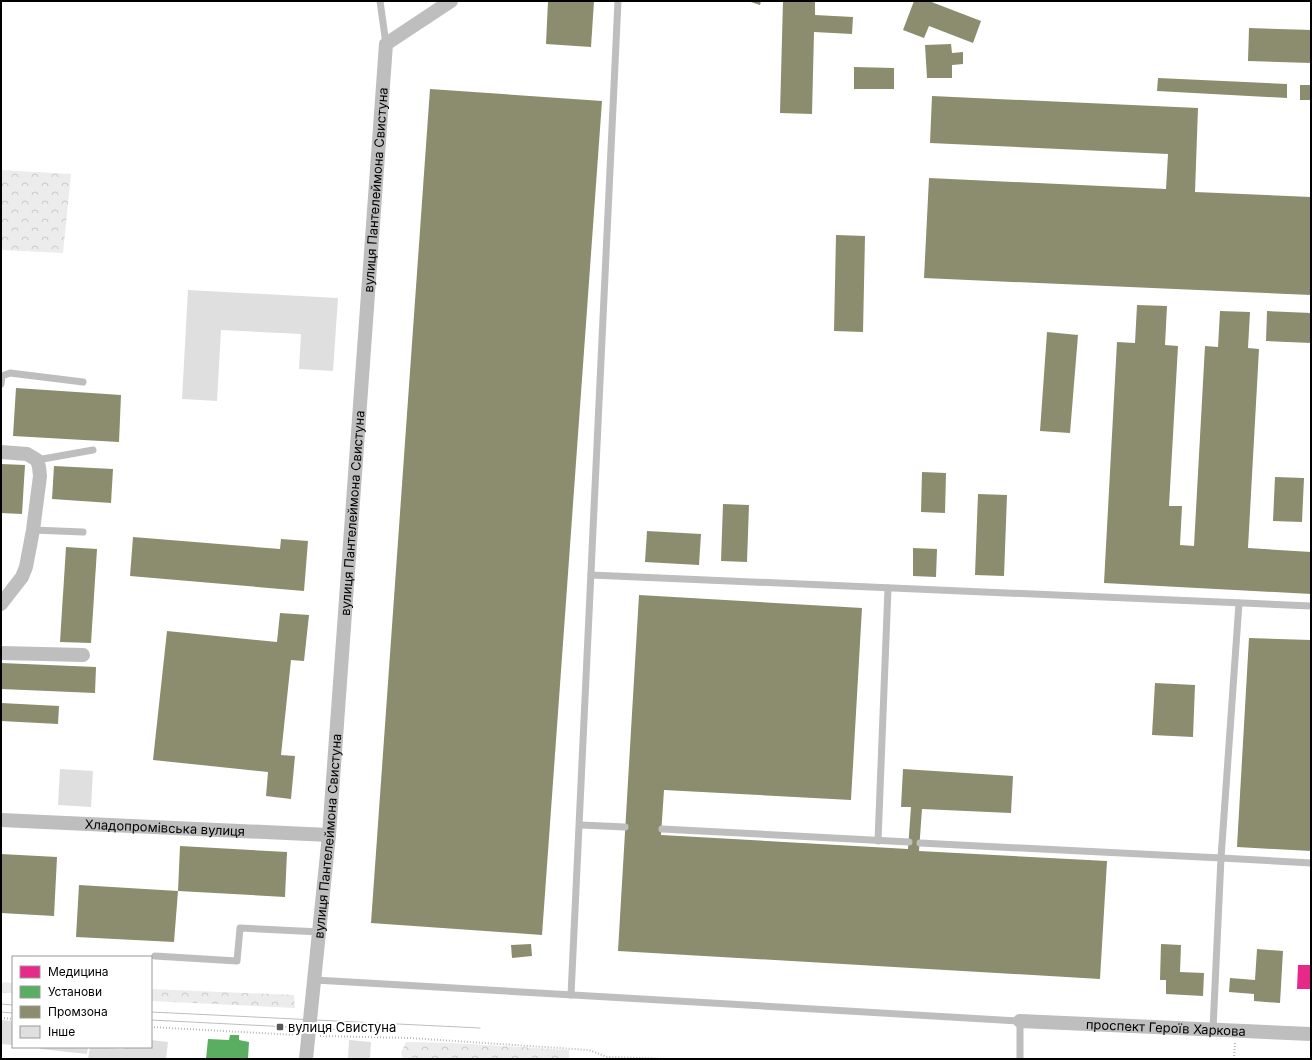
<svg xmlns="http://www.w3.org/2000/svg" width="1312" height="1060" font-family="Inter,sans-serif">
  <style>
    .forest { fill: url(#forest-crowns) }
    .health { fill: #e7298a }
    .public { fill: #5aae61 }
    .industry { fill: #8c8c6e }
    .building { fill: #dfdfdf }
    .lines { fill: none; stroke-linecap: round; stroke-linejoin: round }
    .path { stroke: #b9b9b9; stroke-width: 2; stroke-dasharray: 1 2; stroke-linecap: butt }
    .service { stroke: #bebebe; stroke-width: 7 }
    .minor { stroke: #bebebe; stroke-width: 14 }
    .tram { stroke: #bebebe; stroke-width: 1 }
    .poi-dot { fill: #595959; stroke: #fff; stroke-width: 1.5 }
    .labels { text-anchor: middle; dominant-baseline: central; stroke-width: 4; stroke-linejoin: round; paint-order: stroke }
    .street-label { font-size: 13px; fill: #000; stroke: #fff }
    .poi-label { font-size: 13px; fill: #000; stroke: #fff; text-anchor: start }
  </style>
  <defs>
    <pattern id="forest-crowns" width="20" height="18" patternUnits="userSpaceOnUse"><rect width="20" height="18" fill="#ececec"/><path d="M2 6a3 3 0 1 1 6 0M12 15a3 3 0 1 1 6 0" fill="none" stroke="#c9c9c9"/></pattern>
  </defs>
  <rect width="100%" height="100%" fill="#fff"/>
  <g class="forest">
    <polygon points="1,170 71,174 63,253 1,250"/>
    <polygon points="1,982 13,983 13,993 1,993"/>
    <polygon points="151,989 294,995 295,1008 151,1001"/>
    <polygon points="406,1042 453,1043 569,1050 569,1059 403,1059 401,1053"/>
  </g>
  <polygon class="health" points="1298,965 1311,965 1311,989 1297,989"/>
  <polygon class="public" points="230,1035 239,1035 239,1040 249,1042 248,1059 206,1059 208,1039 229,1040"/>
  <g class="industry">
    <polygon points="548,1 594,1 591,47 546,44"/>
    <polygon points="748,1 761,1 760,5"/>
    <polygon points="783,1 815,1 815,15 853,17 852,34 814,32 812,114 780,113"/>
    <polygon points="914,1 929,1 981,21 973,43 929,26 924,38 903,30"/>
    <polygon points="1249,28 1311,30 1311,63 1248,61"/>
    <polygon points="951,44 952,53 963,52 963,64 952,65 952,78 927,78 925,45"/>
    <polygon points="854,67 894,68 894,89 854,89"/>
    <polygon points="1158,78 1287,84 1287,98 1157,91"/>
    <rect x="1300" y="85" width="11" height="15"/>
    <polygon points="430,89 602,101 542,935 371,923"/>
    <polygon points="932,96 1198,108 1195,192 1311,197 1311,295 924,278 929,178 1166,189 1168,154 930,143"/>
    <polygon points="836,235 865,236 863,332 834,331"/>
    <polygon points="1137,305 1167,306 1165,345 1178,346 1169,506 1182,506 1180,545 1194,546 1205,346 1218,347 1220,311 1250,312 1248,348 1259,349 1248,548 1311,552 1311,594 1104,583 1117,342 1135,343"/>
    <polygon points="1267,311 1311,313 1311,343 1266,341"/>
    <polygon points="1047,332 1078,335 1070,433 1040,431"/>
    <polygon points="16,388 121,395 119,442 13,436"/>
    <polygon points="1,464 25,465 22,514 1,513"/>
    <polygon points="54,466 113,469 111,503 52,499"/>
    <polygon points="922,472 946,473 945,513 921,512"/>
    <polygon points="1275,477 1304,478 1302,522 1273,521"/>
    <polygon points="978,494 1007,495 1004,576 975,575"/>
    <polygon points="723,504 749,505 747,562 721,561"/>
    <polygon points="647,531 701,534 699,565 645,562"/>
    <polygon points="133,537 280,549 281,539 308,541 304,591 130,576"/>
    <polygon points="66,547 97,549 91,643 60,642"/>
    <polygon points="913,548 937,549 936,577 913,576"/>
    <polygon points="639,595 862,608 851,800 664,790 661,835 908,849 911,807 901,807 903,769 1013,776 1011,813 922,809 919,851 1107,861 1100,979 618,951"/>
    <polygon points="280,613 309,615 304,661 291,660 281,755 295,756 291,799 266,796 268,772 153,760 167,631 277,642"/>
    <polygon points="1249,638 1311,640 1311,851 1237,847"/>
    <polygon points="1,663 96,667 95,693 1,689"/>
    <polygon points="1155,683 1195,685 1193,737 1152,735"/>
    <polygon points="1,703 59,706 58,724 1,721"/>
    <polygon points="180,846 287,852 285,897 178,891"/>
    <polygon points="1,854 57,857 54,916 1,913"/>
    <polygon points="79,885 178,891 174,942 76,937"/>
    <polygon points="531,944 532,956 512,958 511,945"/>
    <polygon points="1161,944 1181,945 1180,972 1204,973 1203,996 1166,994 1166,980 1160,980"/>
    <polygon points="1257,949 1283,951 1280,1003 1254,1001 1254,994 1229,992 1230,978 1255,980"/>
  </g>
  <g class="building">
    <polygon points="188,290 338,298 333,371 299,369 301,334 221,330 217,401 182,399"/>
    <polygon points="60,769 93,771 91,807 58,805"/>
    <polygon points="1,1020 13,1021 13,1045 1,1044"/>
    <polygon points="151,1040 168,1042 166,1059 88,1059 90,1047 123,1049 124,1047 151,1047"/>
    <polygon points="349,1040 371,1042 370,1059 348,1059"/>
    <polygon points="40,1047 88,1047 87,1054 40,1049"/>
  </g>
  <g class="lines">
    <g class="path">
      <polyline points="1,1018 13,1019"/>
      <polyline points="151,1027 296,1035"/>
      <polyline points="320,1036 410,1038 589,1050 607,1057 673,1059"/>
      <polyline points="1234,1059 1235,1042"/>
    </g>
    <g class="service">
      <polyline points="380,1 386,44"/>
      <polyline points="1,384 2,376 10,373 83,382"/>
      <polyline points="37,460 93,450"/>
      <polyline points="33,530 83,532"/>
      <polyline points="591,575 1311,606"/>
      <polyline points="1239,603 1221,858 1311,863"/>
      <polyline points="581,825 625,827"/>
      <polyline points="662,829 909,842"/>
      <polyline points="878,841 888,588"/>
      <polyline points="920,843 1221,858 1213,1029"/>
      <polyline points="155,956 237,961 240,928 320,932"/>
      <polyline points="315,980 1020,1021 1020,1059"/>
      <polyline points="571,995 618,1"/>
    </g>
    <g class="minor">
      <polyline points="1,452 27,454 37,460 39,467 40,476 33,530 26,567 22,577 1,604"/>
      <polyline points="1,653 83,655"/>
      <path id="s1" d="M1,820l328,15"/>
      <path id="s2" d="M1020,1021l291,13"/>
      <path id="s3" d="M306,1059l23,-224 57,-791 65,-43"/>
    </g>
    <g class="tram">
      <polyline points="1,1004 13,1005"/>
      <polyline points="1,1012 13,1013"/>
      <polyline points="151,1012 480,1028"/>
      <polyline points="151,1020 387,1032"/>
    </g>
  </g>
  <rect class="poi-dot" x="276" y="1023" width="8" height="8" rx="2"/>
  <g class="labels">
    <g class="street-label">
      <text stroke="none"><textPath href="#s3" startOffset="872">вулиця Пантелеймона Свистуна</textPath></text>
      <text stroke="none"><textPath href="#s3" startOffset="548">вулиця Пантелеймона Свистуна</textPath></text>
      <text stroke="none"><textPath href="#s1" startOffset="164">Хладопромівська вулиця</textPath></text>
      <text stroke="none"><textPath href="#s3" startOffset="224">вулиця Пантелеймона Свистуна</textPath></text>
      <text stroke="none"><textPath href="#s2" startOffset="146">проспект Героїв Харкова</textPath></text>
    </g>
    <g class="poi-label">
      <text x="288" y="1027">вулиця Свистуна</text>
    </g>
  </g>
  <rect width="1312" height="1060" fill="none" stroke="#000000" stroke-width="4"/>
  <rect x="12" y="956" width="140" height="92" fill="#ffffff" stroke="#999999"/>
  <rect x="20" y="966" width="20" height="12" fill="#e7298a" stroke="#999999"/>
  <text x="48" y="976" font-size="12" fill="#000000">Медицина</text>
  <rect x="20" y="986" width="20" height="12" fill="#5aae61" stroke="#999999"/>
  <text x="48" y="996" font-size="12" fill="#000000">Установи</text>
  <rect x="20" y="1006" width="20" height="12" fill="#8c8c6e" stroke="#999999"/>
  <text x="48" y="1016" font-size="12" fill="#000000">Промзона</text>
  <rect x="20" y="1026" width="20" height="12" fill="#dfdfdf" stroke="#999999"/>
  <text x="48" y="1036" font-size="12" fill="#000000">Інше</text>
</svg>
